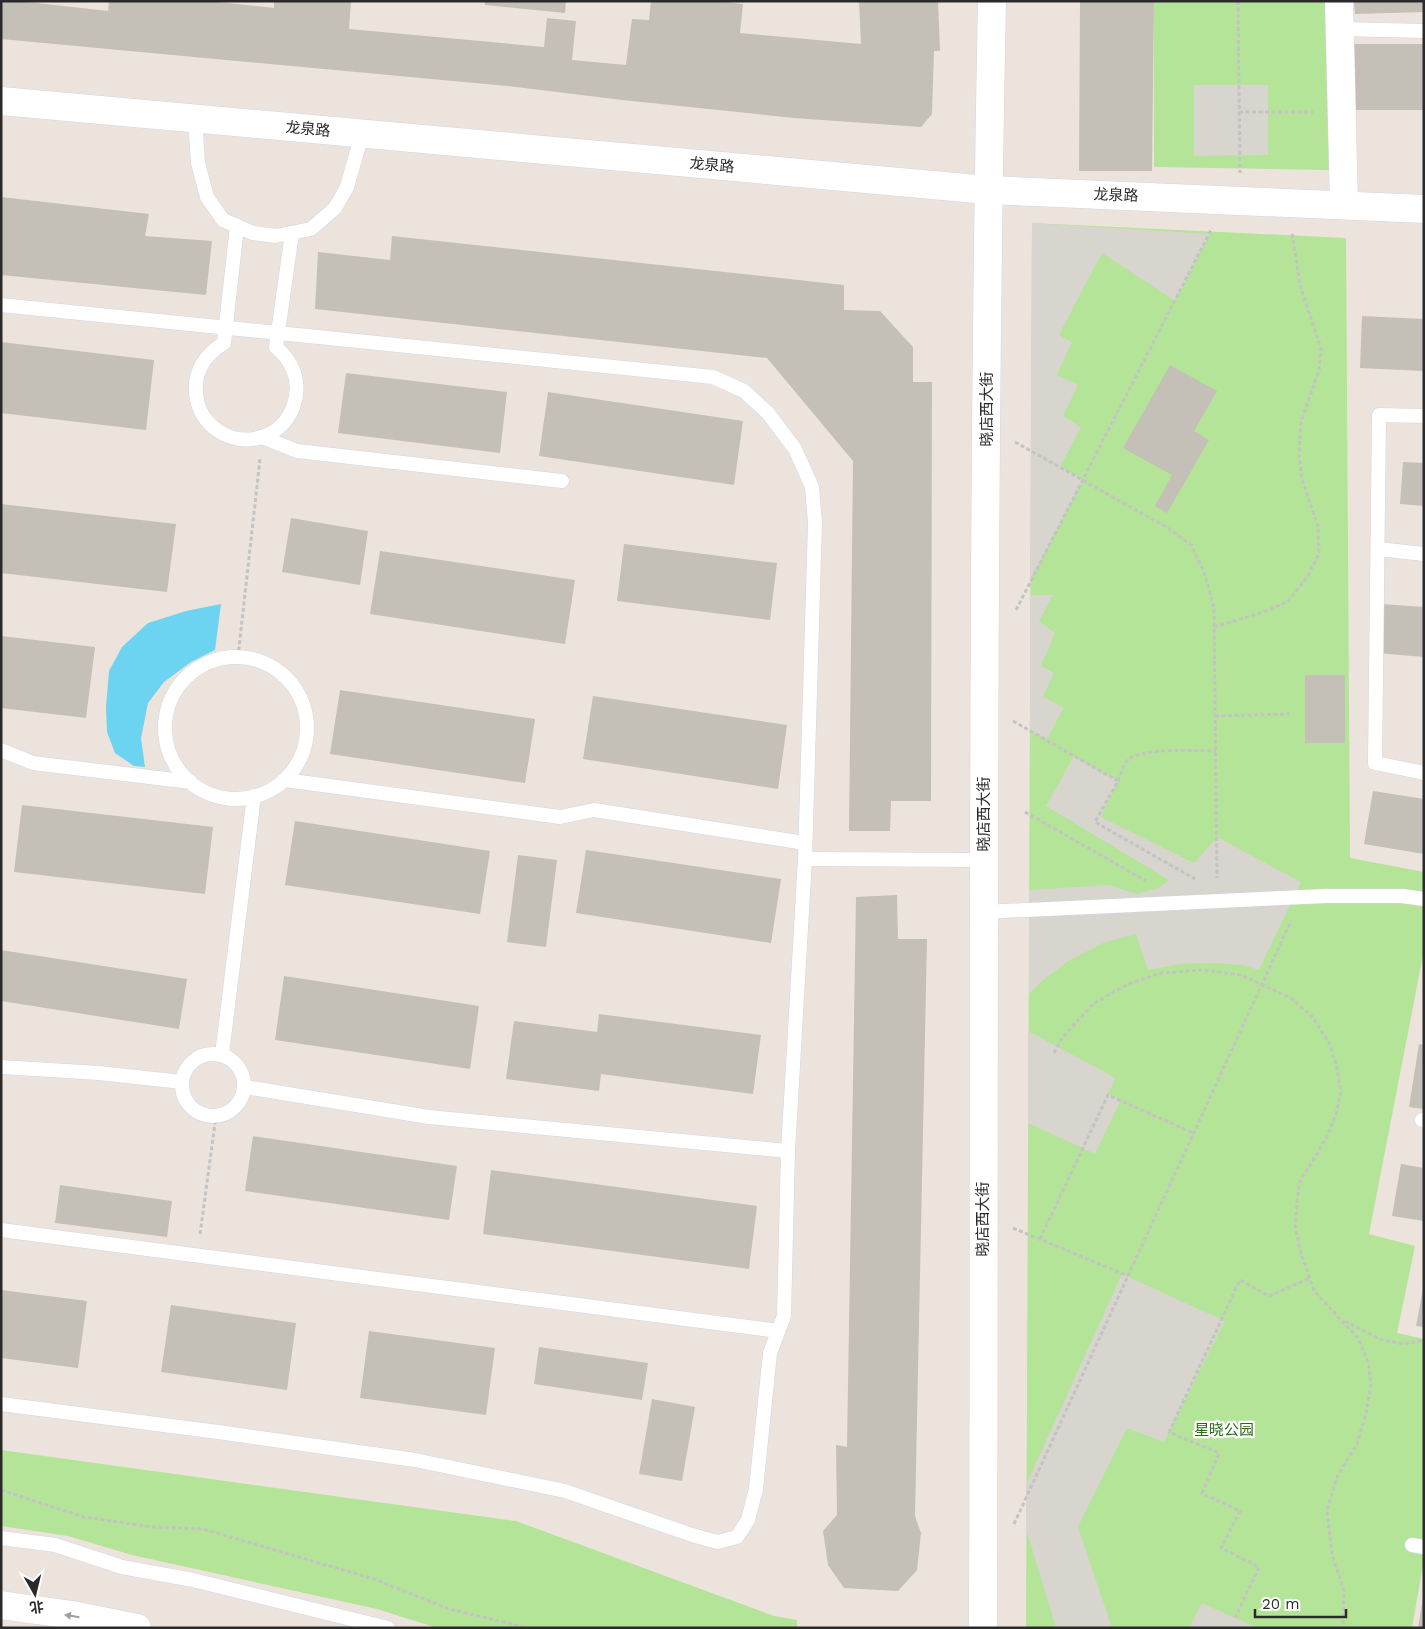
<svg xmlns="http://www.w3.org/2000/svg" width="1425" height="1629" font-family="'Work Sans','Noto Sans SC',sans-serif">
  <style>
    .green { fill: #b4e497 }
    .plaza { fill: #d8d4ce }
    .water { fill: #6cd3f1 }
    .building { fill: #c4bfb7 }
    .lines { fill: none; stroke-linecap: round; stroke-linejoin: round }
    .service-casing { stroke: #d1d5e3; stroke-width: 15 }
    .minor-casing { stroke: #d1d5e3; stroke-width: 29 }
    .tertiary-casing { stroke: #d1d5e3; stroke-width: 29 }
    .secondary-casing { stroke: #d1d5e3; stroke-width: 29 }
    .path { stroke: #c3c3c3; stroke-width: 3; stroke-dasharray: 4 2.5; stroke-linecap: butt }
    .service { stroke: #fff; stroke-width: 14 }
    .minor { stroke: #fff; stroke-width: 28 }
    .tertiary { stroke: #fff; stroke-width: 28 }
    .secondary { stroke: #fff; stroke-width: 28 }
    .oneway { fill: #9f9f9f }
    .labels { text-anchor: middle; dominant-baseline: central; stroke-width: 4.5; stroke-linejoin: round; paint-order: stroke }
    .street-label { font-size: 15px; fill: #2a2a2a; stroke: #fff }
    .park-label { font-size: 15px; fill: #2c6918; stroke: #fff }
  </style>
  <rect width="100%" height="100%" fill="#ece4dc"/>
  <g class="green">
    <polygon points="1154,1 1326,1 1330,170 1154,167"/>
    <polygon points="1032,223 1346,238 1350,858 1424,872 1424,950 1369,1234 1415,1246 1397,1333 1424,1339 1424,1559 1412,1628 1026,1628"/>
    <polygon points="1,1450 516,1521 774,1616 797,1620 797,1628 437,1628 377,1609 132,1555 68,1536 1,1526"/>
  </g>
  <g class="plaza">
    <polygon points="1194,85 1268,85 1268,155 1194,156"/>
    <polygon points="1032,223 1210,234 1175,301 1102,253 1059,335 1072,342 1057,375 1078,385 1063,416 1081,427 1060,467 1083,480 1030,581"/>
    <polygon points="1030,595 1053,595 1039,621 1055,633 1041,666 1054,673 1043,697 1064,708 1046,740 1030,731"/>
    <polygon points="1074,756 1118,781 1101,817 1194,863 1217,837 1301,882 1259,970 1242,965 1212,963 1180,964 1148,970 1136,934 1103,943 1068,961 1042,981 1029,994 1029,890 1109,885 1137,894 1158,888 1169,880 1046,806"/>
    <polygon points="1028,1031 1116,1078 1108,1094 1121,1100 1095,1154 1028,1123"/>
    <polygon points="1122,1274 1225,1321 1164,1442 1127,1428 1078,1527 1112,1628 1056,1628 1026,1529 1026,1485"/>
    <polygon points="1202,1603 1257,1628 1189,1628"/>
  </g>
  <polygon class="water" points="221,604 215,650 191,662 164,682 148,703 141,738 145,767 134,766 115,753 107,732 106,707 109,671 122,647 148,623 186,611"/>
  <g class="building">
    <polygon points="1,1 19,1 108,11 109,1 209,1 274,8 274,1 351,1 349,29 544,47 547,18 576,21 572,60 626,65 632,19 649,20 651,1 718,1 743,4 740,33 861,44 859,1 938,1 940,51 934,51 932,114 921,127 794,118 622,100 507,86 1,39"/>
    <polygon points="485,1 566,1 565,13 485,5"/>
    <polygon points="1080,1 1154,1 1152,171 1079,171"/>
    <polygon points="1354,1 1424,1 1424,12 1355,14"/>
    <polygon points="1353,44 1424,44 1424,110 1352,110"/>
    <polygon points="1,197 149,214 145,236 212,241 206,295 1,275"/>
    <polygon points="392,236 844,285 844,310 880,311 913,347 913,382 932,382 931,801 891,801 890,831 849,831 853,461 767,358 315,309 318,252 390,260"/>
    <polygon points="1362,316 1424,319 1424,371 1360,368"/>
    <polygon points="1,342 154,360 146,430 1,413"/>
    <polygon points="1170,365 1217,391 1194,431 1209,440 1167,513 1155,506 1172,475 1123,448"/>
    <polygon points="346,373 507,392 500,453 338,433"/>
    <polygon points="548,392 743,421 734,485 539,456"/>
    <polygon points="1403,462 1424,463 1424,506 1400,504"/>
    <polygon points="1,504 176,524 167,592 1,573"/>
    <polygon points="291,518 368,531 360,585 282,572"/>
    <polygon points="624,544 777,563 770,620 617,601"/>
    <polygon points="380,551 575,580 565,644 370,614"/>
    <polygon points="1381,604 1424,607 1424,657 1377,653"/>
    <polygon points="1,636 95,647 86,718 1,708"/>
    <rect x="1305" y="675" width="40" height="68"/>
    <polygon points="340,690 535,719 525,783 330,754"/>
    <polygon points="593,696 787,725 778,789 583,759"/>
    <polygon points="1373,791 1424,799 1424,854 1364,844"/>
    <polygon points="22,805 213,827 205,894 14,872"/>
    <polygon points="295,821 490,851 480,914 285,885"/>
    <polygon points="586,850 781,879 771,943 576,913"/>
    <polygon points="518,855 557,860 546,947 507,942"/>
    <polygon points="897,895 898,939 927,939 915,1516 921,1533 917,1570 898,1591 844,1588 828,1565 823,1531 837,1515 836,1445 847,1447 856,897"/>
    <polygon points="1,950 187,979 179,1029 1,1001"/>
    <polygon points="284,976 479,1006 470,1069 275,1040"/>
    <polygon points="599,1014 761,1035 753,1094 601,1074 599,1091 506,1079 514,1021 597,1032"/>
    <polygon points="1419,1044 1424,1045 1424,1109 1409,1107"/>
    <polygon points="253,1136 457,1166 449,1220 245,1191"/>
    <polygon points="1401,1164 1424,1168 1424,1221 1392,1216"/>
    <polygon points="491,1170 757,1206 749,1269 483,1234"/>
    <polygon points="60,1185 172,1201 167,1237 55,1223"/>
    <polygon points="1423,1289 1424,1289 1424,1327 1416,1326"/>
    <polygon points="1,1290 87,1301 78,1368 1,1358"/>
    <polygon points="171,1305 296,1323 287,1390 161,1372"/>
    <polygon points="369,1331 495,1348 486,1415 360,1398"/>
    <polygon points="539,1347 648,1363 642,1400 534,1384"/>
    <polygon points="652,1399 695,1407 682,1481 639,1474"/>
    <polygon points="1423,1597 1424,1628 1418,1628"/>
  </g>
  <g class="lines">
    <g class="service-casing">
      <g id="service">
        <polyline points="1340,29 1424,31"/>
        <polyline points="195,118 198,163 207,197 223,220 253,233 276,236 311,229 335,208 347,187 362,134"/>
        <path d="M237,226l-13,117c-18,11 -30,28 -28,50 2,32 35,54 66,44 31,-10 44,-48 27,-75 -3,-6 -8,-10 -13,-15l16,-114"/>
        <polyline points="1,305 713,377 744,391 768,413 795,449 812,487 815,523 805,859 788,1151 429,1117 245,1087"/>
        <polyline points="1424,416 1379,415 1375,763 1424,773"/>
        <polyline points="262,437 297,451 562,481"/>
        <polyline points="1378,549 1424,554"/>
        <circle cx="236" cy="728" r="71"/>
        <polyline points="1,750 33,763 191,782"/>
        <polyline points="285,780 560,817 594,810 805,843"/>
        <polyline points="805,859 983,860"/>
        <polyline points="983,912 1326,896 1402,896 1424,899"/>
        <polyline points="222,1054 254,796"/>
        <circle cx="213" cy="1085" r="31"/>
        <polyline points="1,1067 99,1073 182,1082"/>
        <polyline points="1422,1120 1424,1120"/>
        <polyline points="1,1230 778,1331"/>
        <polyline points="1,1404 218,1432 415,1460 565,1491 692,1535 717,1542 737,1537 748,1520 756,1489 770,1353 784,1316 788,1151"/>
        <polyline points="1,1538 55,1545 122,1567 193,1580 388,1628"/>
        <polyline points="1412,1545 1424,1547"/>
      </g>
    </g>
    <g class="minor-casing">
      <g id="minor">
        <polyline points="1339,1 1344,205"/>
        <path d="M983,1628c2,-542 -2,-1085 9,-1627"/>
      </g>
    </g>
    <g class="tertiary-casing">
      <polyline id="tertiary" points="1,101 988,190 1424,209"/>
    </g>
    <g class="secondary-casing">
      <polyline id="secondary" points="1,1605 72,1615 137,1628"/>
    </g>
    <g class="path">
      <polyline points="1238,1 1240,173"/>
      <polyline points="1239,112 1313,112"/>
      <polyline points="1015,442 1168,528 1191,545 1204,572 1214,608 1217,878"/>
      <polyline points="1016,610 1212,228"/>
      <polyline points="1214,627 1261,613 1287,602 1306,579 1319,554 1318,526 1302,479 1299,454 1301,422 1319,370 1321,349 1300,285 1292,233"/>
      <polyline points="238,657 260,459"/>
      <polyline points="1215,716 1289,714"/>
      <polyline points="1013,721 1118,781 1095,822 1195,879"/>
      <path d="M1118,781c3,-7 5,-17 10,-21 13,-13 68,-9 88,-9"/>
      <polyline points="1025,812 1146,881"/>
      <polyline points="1054,1053 1062,1038 1093,1004 1128,984 1161,973 1204,970 1241,975 1291,998 1312,1016 1329,1043 1336,1063 1341,1092 1336,1114 1327,1137 1299,1183 1295,1225 1300,1250 1314,1291 1358,1338 1368,1362 1371,1385 1366,1414 1357,1444 1337,1477 1327,1510 1332,1555 1344,1590 1343,1628"/>
      <polyline points="1013,1228 1128,1276"/>
      <polyline points="200,1234 216,1116"/>
      <polyline points="1040,1239 1108,1095 1193,1133"/>
      <polyline points="1345,1321 1379,1339 1404,1344 1424,1340"/>
      <polyline points="1,1490 84,1517 153,1527 203,1529 374,1579 449,1609 528,1628"/>
      <polyline points="1014,1524 1291,921"/>
      <polyline points="1235,1618 1259,1567 1221,1548 1240,1511 1202,1493 1219,1453 1169,1432 1240,1280 1269,1296 1310,1278"/>
    </g>
    <use href="#service" class="service"/>
    <use href="#minor" class="minor"/>
    <use href="#tertiary" class="tertiary"/>
    <use href="#secondary" class="secondary"/>
  </g>
  <defs><path id="oneway-solid" d="M-6-.8H1V-3.2L6.5 0L1 3.2V.8H-6Z" transform="scale(1.25)"/></defs>
  <use class="oneway" href="#oneway-solid" transform="translate(72 1616) rotate(-171)"/>
  <g class="labels">
    <g class="street-label">
      <text transform="translate(308 129) rotate(5)">龙泉路</text>
      <text transform="translate(712 165) rotate(5)">龙泉路</text>
      <text transform="translate(1116 195) rotate(2)">龙泉路</text>
      <text transform="translate(987 409) rotate(-90)">晓店西大街</text>
      <text transform="translate(984 814) rotate(-90)">晓店西大街</text>
      <text transform="translate(983 1219) rotate(-90)">晓店西大街</text>
    </g>
    <g class="park-label">
      <text x="1224" y="1430">星晓公园</text>
    </g>
  </g>
  <rect width="1425" height="1629" fill="none" stroke="#2a2a2a" stroke-width="5"/>
  <g transform="translate(35 1594) rotate(172)" stroke="#ffffff" stroke-width="4" paint-order="stroke">
  <path d="M0-4L9 19L0 12L-9 19Z" fill="#2a2a2a"/>
  <text y="-8" font-size="14" font-weight="bold" text-anchor="middle" fill="#2a2a2a">北</text>
  </g>
  <path d="M1255 1609v8h91v-8" fill="none" stroke="#2a2a2a" stroke-width="2.5"/>
  <text x="1262" y="1609" font-size="15" fill="#2a2a2a" stroke="#ffffff" stroke-width="4" paint-order="stroke">20 m</text>
</svg>
